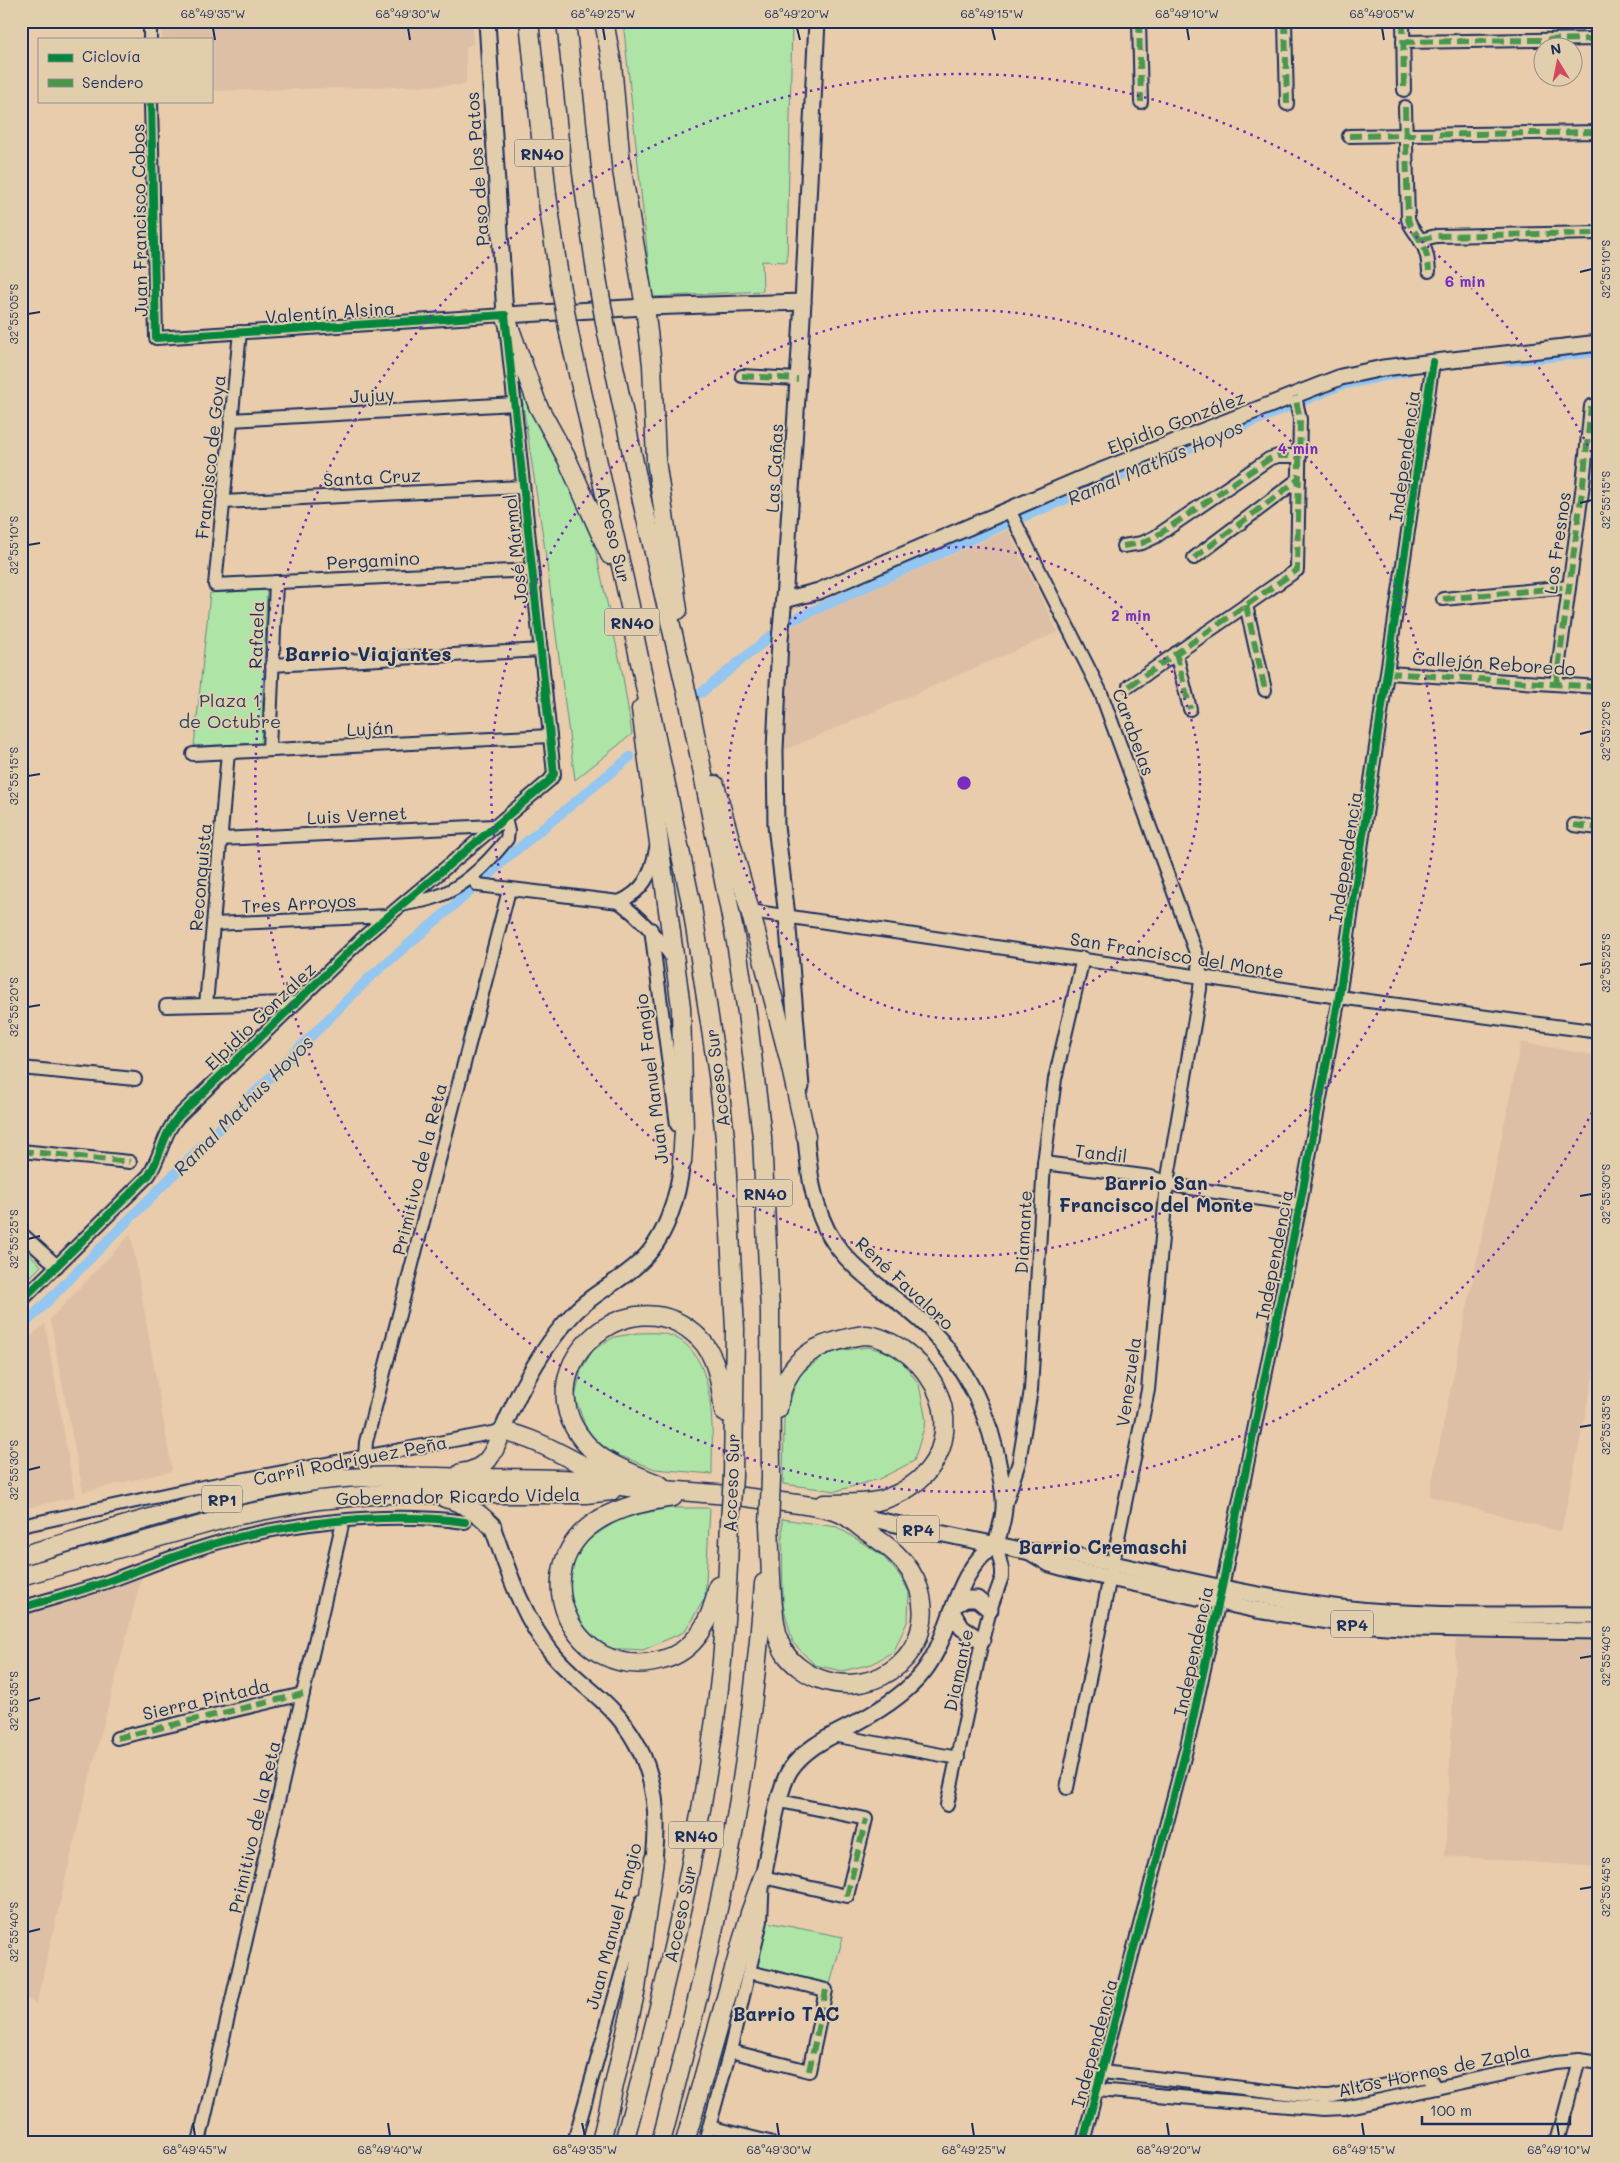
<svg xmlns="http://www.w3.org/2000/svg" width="1620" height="2163" font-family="Mali,sans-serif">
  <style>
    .built { fill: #ddbfa5 }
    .green { fill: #aee4a6; stroke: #648a82 }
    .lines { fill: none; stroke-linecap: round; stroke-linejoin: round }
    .canal { stroke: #93c6f0; stroke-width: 10 }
    .minor-casing { stroke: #1b2f5e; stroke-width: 16 }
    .major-casing { stroke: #1b2f5e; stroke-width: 19 }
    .highway-casing { stroke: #1b2f5e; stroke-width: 21 }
    .minor { stroke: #e2cdac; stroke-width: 12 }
    .major { stroke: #e2cdac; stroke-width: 15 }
    .highway { stroke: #e2cdac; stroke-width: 18 }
    .highway-bridge-casing { stroke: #1b2f5e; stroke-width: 21; stroke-linecap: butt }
    .highway-bridge { stroke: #e2cdac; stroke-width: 18 }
    .quiet { stroke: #49964d; stroke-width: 6; stroke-dasharray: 12 6; stroke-linecap: butt }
    .cycleway-casing { stroke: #e2cdac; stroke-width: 11 }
    .cycleway { stroke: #00873e; stroke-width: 8 }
    .ticks { fill: none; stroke: #1b2f5e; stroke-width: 2 }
    .ring { fill: none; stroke: #7b2cbf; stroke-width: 2.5; stroke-dasharray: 2.5 5 }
    .labels { text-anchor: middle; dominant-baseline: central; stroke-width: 4; stroke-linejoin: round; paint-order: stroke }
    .shield { fill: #e2cdac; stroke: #575e75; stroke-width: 1 }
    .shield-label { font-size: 16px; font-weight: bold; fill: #1b2f5e }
    .street-label { font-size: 18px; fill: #1b2f5e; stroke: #e2cdac }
    .park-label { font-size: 18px; fill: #2a4165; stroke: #e2cdac }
    .water-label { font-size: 19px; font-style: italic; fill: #273e6d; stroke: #e2cdac }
    .neighbourhood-label { font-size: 19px; font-weight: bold; fill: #1b2f5e; stroke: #e2cdac }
    .quarter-label { font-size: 20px; font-weight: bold; fill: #1b2f5e; stroke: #e2cdac }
    .centre { fill: #7b2cbf; stroke: #e2cdac; stroke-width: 2.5 }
    .ring-label { font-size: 15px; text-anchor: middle; font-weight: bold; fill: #7b2cbf; stroke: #e2cdac; stroke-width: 4; stroke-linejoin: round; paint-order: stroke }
    .neatline { fill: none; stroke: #1b2f5e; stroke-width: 2 }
    .ticks-label { font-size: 12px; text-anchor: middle; fill: #1b2f5e }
  </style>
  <rect width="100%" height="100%" fill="#e9ccab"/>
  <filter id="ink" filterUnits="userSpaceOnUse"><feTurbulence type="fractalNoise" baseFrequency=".02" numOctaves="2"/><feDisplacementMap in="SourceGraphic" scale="10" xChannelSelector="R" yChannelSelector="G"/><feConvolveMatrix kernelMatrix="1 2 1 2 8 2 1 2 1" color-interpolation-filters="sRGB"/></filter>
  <g filter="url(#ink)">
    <g class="built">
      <polygon points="162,21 473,21 473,44 466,47 466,85 211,91 211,39 162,39"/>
      <polygon points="1008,530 1058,632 778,753 783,640 796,622"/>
      <polygon points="1521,1042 1599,1056 1599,1348 1561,1532 1429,1496"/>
      <polygon points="131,1234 172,1471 83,1492 50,1319"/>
      <polygon points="45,1323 75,1497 21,1509 21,1346"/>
      <polygon points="142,1576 84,1800 36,2005 21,1993 21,1617 110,1590"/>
      <polygon points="1456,1639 1599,1640 1599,1867 1445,1856"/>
    </g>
    <g class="green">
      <polygon points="623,21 792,21 787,262 762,261 763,291 652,297"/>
      <polygon points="518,372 536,420 556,460 581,501 593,539 622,671 632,734 575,780 544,543"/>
      <polygon points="267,590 261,743 194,746 210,593"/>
      <polygon points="21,1245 41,1266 21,1286"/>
      <path d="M638,1333c9,0 19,-1 27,1 54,12 47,99 47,140l-57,-5 -53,-20 -17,-24 -10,-28 6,-27 12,-20 21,-13z"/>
      <polygon points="868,1347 897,1355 919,1384 926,1421 914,1461 879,1479 836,1491 783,1484 784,1419 799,1375 829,1352"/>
      <polygon points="670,1508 710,1508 705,1598 684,1632 643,1650 604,1648 579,1626 567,1583 572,1562 588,1540 621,1518"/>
      <polygon points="782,1519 837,1527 882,1555 900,1576 909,1592 908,1620 894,1651 872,1664 842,1671 815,1665 793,1643 783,1605"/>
      <polygon points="767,1922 843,1937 830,1984 755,1966"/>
    </g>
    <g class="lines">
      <g class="canal">
        <polyline points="1507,361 1599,352"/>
        <polyline points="1305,400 1341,385 1409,371"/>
        <polyline points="1023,517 1288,407"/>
        <polyline points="790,621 1006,524"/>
        <polyline points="701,693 772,635"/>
        <polyline points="485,880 503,861 630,757"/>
        <polyline points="21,1328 369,978 472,890"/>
      </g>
      <g class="minor-casing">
        <g id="minor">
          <polyline points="150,21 150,39"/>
          <polyline points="1139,21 1141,102"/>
          <polyline points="1285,21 1287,104"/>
          <polyline points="1403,21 1404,90"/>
          <polyline points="1403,42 1599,39"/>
          <path d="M1405,107l3,112c2,9 8,13 12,21 7,10 8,20 9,31"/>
          <polyline points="1349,136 1599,132"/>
          <polyline points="1420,240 1436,236 1599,233"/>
          <polyline points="240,332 215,585 532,570"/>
          <polyline points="742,376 798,379"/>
          <polyline points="231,420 515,404"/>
          <polyline points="223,502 523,487"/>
          <polyline points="1009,510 1101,693 1196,953 1201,976 1200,989 1167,1183 1148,1390 1067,1788"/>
          <polyline points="1123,546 1142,543 1155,537 1269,459 1278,456 1300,456"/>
          <polyline points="1194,558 1299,479"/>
          <polyline points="1443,599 1569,587"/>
          <polyline points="1246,605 1265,690"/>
          <polyline points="1176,653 1190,709"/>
          <polyline points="272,665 541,650"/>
          <polyline points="1388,673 1599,687"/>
          <polyline points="1556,684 1583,484 1591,406"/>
          <polyline points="1129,686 1297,570 1300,419 1295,396"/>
          <polyline points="269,750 276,582"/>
          <polyline points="193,754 550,736"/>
          <polyline points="1574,825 1599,828"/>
          <polyline points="221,839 494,826"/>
          <path d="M471,877l7,8 141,17c25,-11 32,-27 37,-53"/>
          <path d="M619,902c22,16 38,34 54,57"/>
          <path d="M402,905c11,-3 23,-4 34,-8 29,-10 52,-34 71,-58l1,-8 -3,-13"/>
          <polyline points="750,911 1339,997 1599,1032"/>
          <polyline points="214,924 387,916"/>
          <polyline points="651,929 677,1125"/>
          <polyline points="206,1005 228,752"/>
          <polyline points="166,1006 295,1003"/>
          <polyline points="21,1068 135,1079"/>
          <polyline points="21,1151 130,1162"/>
          <polyline points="1044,1163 1151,1177 1178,1186 1300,1205"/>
          <polyline points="21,1235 24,1236 57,1266"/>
          <path d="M21,1301l128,-126c13,-20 14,-44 32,-61l186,-180 183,-154 4,-6 -49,-459 -349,23 -5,-237"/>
          <polyline points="365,1456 366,1442 509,890"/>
          <polyline points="1005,1506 1019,1462 1031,1390 1044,1163 1055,1079 1083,958"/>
          <polyline points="21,1526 187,1490 502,1431"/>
          <path d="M21,1608c29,-9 59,-17 88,-27 28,-10 56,-22 85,-31 81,-27 188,-39 271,-28"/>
          <polyline points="832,1735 958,1758"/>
          <polyline points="117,1738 303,1694"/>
          <polyline points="947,1805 982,1641 990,1610 1002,1577 1002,1569 996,1544"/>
          <polyline points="730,2051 809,2071 826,1990 749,1972"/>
          <polyline points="1102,2072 1322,2097 1329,2097 1428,2076 1436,2088"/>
          <polyline points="1097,2090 1324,2109 1344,2108 1555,2062 1579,2060 1599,2063"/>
          <polyline points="709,2127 769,2142"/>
          <polyline points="199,2142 343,1521"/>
          <polyline points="574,2142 642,1900"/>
          <polyline points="705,2142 730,2051 761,1921 763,1877 847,1896 866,1819 780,1801"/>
          <polyline points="1083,2142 1187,1746 1222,1587 1300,1205 1339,997 1433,362"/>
          <polyline points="1557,2142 1579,2060"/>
        </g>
      </g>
      <g class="major-casing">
        <g id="major">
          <polyline points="487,21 505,315 645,307 803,302"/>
          <polyline points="784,600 819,591 1088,476 1341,377 1383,368 1599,343"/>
          <polyline points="801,1087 787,916 776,826 775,750 780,640 785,586 803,302 817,21"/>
          <path d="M502,1431c18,-43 40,-85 73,-119 18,-19 44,-30 63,-48 28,-24 40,-67 44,-102"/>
          <path d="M843,1513l187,39 24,-1c95,20 190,45 287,57 83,10 174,6 258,7"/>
          <path d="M492,1526c16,44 30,90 60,127 16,21 40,36 58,55 41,41 51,95 44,151"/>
          <polyline points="1030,1552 1050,1564 1068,1569 1257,1610 1342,1623 1417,1628 1599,1631"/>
          <polyline points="955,1605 966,1599 977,1599 990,1610"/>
          <polyline points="952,1612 962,1628 982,1641"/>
          <path d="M763,1877c6,-26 14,-87 27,-107 16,-24 44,-35 68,-48 24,-13 49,-29 66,-51 30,-39 28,-98 72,-127 3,-11 8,-25 8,-37 1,-11 -2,-23 -4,-34 -9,-55 -33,-107 -73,-147 -30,-29 -69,-49 -93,-84 -23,-34 -26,-78 -29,-117"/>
        </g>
      </g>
      <g class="highway-casing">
        <g id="highway">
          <polyline points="529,21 547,195 560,284"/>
          <polyline points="566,21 582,173 597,278"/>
          <polyline points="604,21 612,64 621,164 645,307 652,365 656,460 678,610"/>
          <polyline points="505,315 538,406 567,459 610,555"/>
          <polyline points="607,333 642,501 689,703 736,942 747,1013 762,1137 770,1312 771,1479"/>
          <polyline points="570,338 630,606 634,634 692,907 718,1075 725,1138 735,1329 733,1476"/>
          <polyline points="641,709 681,1007 684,1131 682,1162"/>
          <polyline points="715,785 757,936 789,1059 806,1136"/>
          <path d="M778,1409c3,-28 18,-53 46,-64 13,-4 27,-9 41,-10 12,0 25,7 35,13 62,42 61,125 -15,151 -19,6 -41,4 -61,5"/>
          <path d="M461,1473c26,-3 33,-20 41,-42 39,8 72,32 108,47"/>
          <path d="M660,1485c-23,-10 -52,-19 -70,-37 -75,-75 40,-179 109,-110 19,18 22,50 25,74"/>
          <path d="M673,1497c-26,4 -50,9 -73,22 -80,48 -27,166 62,141 35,-9 50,-42 56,-74"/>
          <path d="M445,1498c20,5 33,14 47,28"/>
          <path d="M21,1556c97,-28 194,-61 294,-75 56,-7 112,-4 168,-3 34,1 69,-1 103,3 17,2 34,5 51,7 41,3 82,5 123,11 19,3 66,7 82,15 7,3 14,10 21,15 24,16 46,31 56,60 19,61 -40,111 -99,90 -12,-4 -28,-15 -35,-26 -16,-22 -14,-99 -16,-128"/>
          <polyline points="21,1576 234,1516 319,1500 383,1494 586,1494 611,1491"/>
          <polyline points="601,2142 636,1989 654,1859"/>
          <path d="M624,2142c43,-158 81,-318 98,-481 4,-46 6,-93 8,-139"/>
          <path d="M661,2142c23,-87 45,-174 63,-262 21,-98 32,-198 40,-297"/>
          <polyline points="685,2142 750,1913 763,1877"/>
        </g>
      </g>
      <use href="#minor" class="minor"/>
      <use href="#major" class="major"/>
      <use href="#highway" class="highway"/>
      <g class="highway-bridge-casing">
        <g id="highway-bridge">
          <polyline points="597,278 607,333"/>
          <polyline points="560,284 570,338"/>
          <polyline points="730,1522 733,1476"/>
          <polyline points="769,1525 771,1479"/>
        </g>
      </g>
      <use href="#highway-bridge" class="highway-bridge"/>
      <g class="quiet">
        <polyline points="1139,21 1141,102"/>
        <polyline points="1285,21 1287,104"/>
        <polyline points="1403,21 1404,90"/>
        <polyline points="1403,42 1599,39"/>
        <path d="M1405,107l3,112c2,9 8,13 12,21 7,10 8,20 9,31"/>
        <polyline points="1349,136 1599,132"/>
        <polyline points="1420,240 1436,236 1599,233"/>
        <polyline points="742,376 798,379"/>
        <polyline points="1123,546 1142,543 1155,537 1269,459 1278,456 1300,456"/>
        <polyline points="1194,558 1299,479"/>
        <polyline points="1443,599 1569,587"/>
        <polyline points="1246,605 1265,690"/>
        <polyline points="1176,653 1190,709"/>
        <polyline points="1388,673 1599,687"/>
        <polyline points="1556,684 1583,484 1591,406"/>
        <polyline points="1129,686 1297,570 1300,419 1295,396"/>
        <polyline points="1574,825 1599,828"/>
        <polyline points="21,1151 130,1162"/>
        <polyline points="117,1738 303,1694"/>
        <polyline points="847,1896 866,1819"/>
        <polyline points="809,2071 826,1990"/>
      </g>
      <g class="cycleway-casing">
        <g id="cycleway">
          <path d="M21,1301l128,-126c13,-20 14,-44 32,-61l186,-180 183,-154 4,-6 -49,-459 -349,23 -5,-237"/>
          <path d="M21,1608c29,-9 59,-17 88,-27 28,-10 56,-22 85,-31 81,-27 188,-39 271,-28"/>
          <polyline points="1083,2142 1187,1746 1222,1587 1300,1205 1339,997 1433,362"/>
        </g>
      </g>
      <use href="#cycleway" class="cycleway"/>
    </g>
  </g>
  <path class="ticks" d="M213,28l2,12M408,28l2,12M603,28l2,12M797,28l3,12M992,28l3,12M1187,28l2,12M1382,28l2,12M1580,272l12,-3M28,314l12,-2M1580,503l12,-3M28,545l12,-2M1580,734l12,-3M28,776l12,-2M1580,965l12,-2M28,1007l12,-2M1580,1196l12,-2M28,1239l12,-3M1580,1427l12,-2M28,1470l12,-3M1580,1658l12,-2M28,1701l12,-3M1580,1889l12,-2M28,1932l12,-3M193,2123l2,13M388,2123l2,13M582,2123l3,13M777,2123l2,13M972,2123l2,13M1167,2123l2,13M1362,2123l2,13M1557,2123l2,13"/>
  <g class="ring">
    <circle cx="964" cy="783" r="236"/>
    <circle cx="964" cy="783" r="473"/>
    <path d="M1599 1099A709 709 0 1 1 1599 467"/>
  </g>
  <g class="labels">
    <g class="shield">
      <rect x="514.5" y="139.5" width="55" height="27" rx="4"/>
      <rect x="604.5" y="608.5" width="55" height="27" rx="4"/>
      <rect x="737.5" y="1179.5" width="55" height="27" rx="4"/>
      <rect x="202" y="1485.5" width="40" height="27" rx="4"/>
      <rect x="897" y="1515.5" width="42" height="27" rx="4"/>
      <rect x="1331" y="1610.5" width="42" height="27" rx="4"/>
      <rect x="668.5" y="1821.5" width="55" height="27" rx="4"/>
    </g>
    <g class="shield-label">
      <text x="542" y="153">RN40</text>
      <text x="632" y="622">RN40</text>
      <text x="765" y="1193">RN40</text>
      <text x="222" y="1499">RP1</text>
      <text x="918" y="1529">RP4</text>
      <text x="1352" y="1624">RP4</text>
      <text x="696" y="1835">RN40</text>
    </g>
    <g class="street-label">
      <text transform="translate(477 169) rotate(-94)">Paso de los Patos</text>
      <text transform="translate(139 220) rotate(-91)">Juan Francisco Cobos</text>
      <text transform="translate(330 312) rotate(-4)">Valentín Alsina</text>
      <text transform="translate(372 395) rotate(-3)">Jujuy</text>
      <text transform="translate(1176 422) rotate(-21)">Elpidio González</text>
      <text transform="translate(1404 456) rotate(-82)">Independencia</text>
      <text transform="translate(210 457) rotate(-84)">Francisco de Goya</text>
      <text transform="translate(774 468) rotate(-87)">Las Cañas</text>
      <text transform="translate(372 477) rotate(-3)">Santa Cruz</text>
      <text transform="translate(614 534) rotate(77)">Acceso Sur</text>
      <text transform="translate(1557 543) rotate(-82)">Los Fresnos</text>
      <text transform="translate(515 549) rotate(-96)">José Mármol</text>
      <text transform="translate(373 560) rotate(-3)">Pergamino</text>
      <text transform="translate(256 635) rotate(-88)">Rafaela</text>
      <text transform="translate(1494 663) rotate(4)">Callejón Reboredo</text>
      <text transform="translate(370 728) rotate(-3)">Luján</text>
      <text transform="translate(1134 732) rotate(70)">Carabelas</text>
      <text transform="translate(357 815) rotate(-3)">Luis Vernet</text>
      <text transform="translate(1345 857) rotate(-81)">Independencia</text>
      <text transform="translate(200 877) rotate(-85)">Reconquista</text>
      <text transform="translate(299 903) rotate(-3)">Tres Arroyos</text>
      <text transform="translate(1177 955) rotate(9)">San Francisco del Monte</text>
      <text transform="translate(260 1016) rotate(-44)">Elpidio González</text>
      <text transform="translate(717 1078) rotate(-97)">Acceso Sur</text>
      <text transform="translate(651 1079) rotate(-97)">Juan Manuel Fangio</text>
      <text transform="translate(1101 1153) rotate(7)">Tandil</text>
      <text transform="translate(419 1169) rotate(-76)">Primitivo de la Reta</text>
      <text transform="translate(1023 1232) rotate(-87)">Diamante</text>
      <text transform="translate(1274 1255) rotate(-79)">Independencia</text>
      <text transform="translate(905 1283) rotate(43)">René Favaloro</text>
      <text transform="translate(1128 1382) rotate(-82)">Venezuela</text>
      <text transform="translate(350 1460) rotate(-11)">Carril Rodríguez Peña</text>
      <text transform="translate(731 1483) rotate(-88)">Acceso Sur</text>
      <text transform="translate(458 1496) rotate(-1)">Gobernador Ricardo Videla</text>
      <text transform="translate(1193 1651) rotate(-78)">Independencia</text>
      <text transform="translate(958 1670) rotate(-78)">Diamante</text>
      <text transform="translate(206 1699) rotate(-13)">Sierra Pintada</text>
      <text transform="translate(254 1827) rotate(-77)">Primitivo de la Reta</text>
      <text transform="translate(680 1914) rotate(-78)">Acceso Sur</text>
      <text transform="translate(613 1926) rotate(-75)">Juan Manuel Fangio</text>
      <text transform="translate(1094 2043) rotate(-75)">Independencia</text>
      <text transform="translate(1434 2070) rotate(-12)">Altos Hornos de Zapla</text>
    </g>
    <g class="park-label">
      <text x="230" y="700">Plaza 1<tspan x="230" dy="21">de Octubre</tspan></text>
    </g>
    <g class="water-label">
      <text transform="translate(1155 462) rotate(-23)">Ramal Mathus Hoyos</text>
      <text transform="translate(243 1105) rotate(-45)">Ramal Mathus Hoyos</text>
    </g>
    <g class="neighbourhood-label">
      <text x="1156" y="1182">Barrio San<tspan x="1156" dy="22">Francisco del Monte</tspan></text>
      <text x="1103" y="1546">Barrio Cremaschi</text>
      <text x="786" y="2013">Barrio TAC</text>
    </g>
    <g class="quarter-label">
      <text x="368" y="653">Barrio Viajantes</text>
    </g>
  </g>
  <circle cx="964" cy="783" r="8" class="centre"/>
  <g class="ring-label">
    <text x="1465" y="287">6 min</text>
    <text x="1298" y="454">4 min</text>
    <text x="1131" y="621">2 min</text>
  </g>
  <rect width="1620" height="2163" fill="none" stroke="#e2cdac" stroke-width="55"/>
  <rect x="38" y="38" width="175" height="65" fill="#e2cdac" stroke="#928e8d"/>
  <rect x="48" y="54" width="25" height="8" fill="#00873e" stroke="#928e8d"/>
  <text x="82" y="62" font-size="15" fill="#1b2f5e">Ciclovía</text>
  <rect x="48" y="79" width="25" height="8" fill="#49964d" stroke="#928e8d"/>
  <text x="82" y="88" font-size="15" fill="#1b2f5e">Sendero</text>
  <g transform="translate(1558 62) rotate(350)"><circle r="24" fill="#e2cdac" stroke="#928e8d"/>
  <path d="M0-4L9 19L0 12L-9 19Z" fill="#d1495b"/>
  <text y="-8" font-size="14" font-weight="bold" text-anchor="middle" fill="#1b2f5e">N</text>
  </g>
  <path d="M1422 2116v8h148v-8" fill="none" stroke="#1b2f5e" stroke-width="2.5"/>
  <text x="1430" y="2116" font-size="15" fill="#1b2f5e" stroke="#e2cdac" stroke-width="4" paint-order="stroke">100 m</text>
  <rect x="28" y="28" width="1564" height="2108" class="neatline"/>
  <g class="ticks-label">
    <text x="213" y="18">68°49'35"W</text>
    <text x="408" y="18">68°49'30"W</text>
    <text x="603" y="18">68°49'25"W</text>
    <text x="797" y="18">68°49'20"W</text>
    <text x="992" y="18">68°49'15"W</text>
    <text x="1187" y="18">68°49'10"W</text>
    <text x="1382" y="18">68°49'05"W</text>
    <text transform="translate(1606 269) rotate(-90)" y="4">32°55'10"S</text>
    <text transform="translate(14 314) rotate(-90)" y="4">32°55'05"S</text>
    <text transform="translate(1606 500) rotate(-90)" y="4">32°55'15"S</text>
    <text transform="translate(14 545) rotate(-90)" y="4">32°55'10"S</text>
    <text transform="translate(1606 731) rotate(-90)" y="4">32°55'20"S</text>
    <text transform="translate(14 776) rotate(-90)" y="4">32°55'15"S</text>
    <text transform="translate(1606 963) rotate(-90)" y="4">32°55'25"S</text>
    <text transform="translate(14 1007) rotate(-90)" y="4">32°55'20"S</text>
    <text transform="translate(1606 1194) rotate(-90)" y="4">32°55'30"S</text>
    <text transform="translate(14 1239) rotate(-90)" y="4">32°55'25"S</text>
    <text transform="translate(1606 1425) rotate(-90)" y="4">32°55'35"S</text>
    <text transform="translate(14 1470) rotate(-90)" y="4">32°55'30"S</text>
    <text transform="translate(1606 1656) rotate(-90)" y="4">32°55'40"S</text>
    <text transform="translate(14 1701) rotate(-90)" y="4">32°55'35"S</text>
    <text transform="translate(1606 1887) rotate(-90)" y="4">32°55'45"S</text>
    <text transform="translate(14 1932) rotate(-90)" y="4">32°55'40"S</text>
    <text x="195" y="2154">68°49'45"W</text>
    <text x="390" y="2154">68°49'40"W</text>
    <text x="585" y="2154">68°49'35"W</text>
    <text x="779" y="2154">68°49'30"W</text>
    <text x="974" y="2154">68°49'25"W</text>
    <text x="1169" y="2154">68°49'20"W</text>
    <text x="1364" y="2154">68°49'15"W</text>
    <text x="1559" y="2154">68°49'10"W</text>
  </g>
</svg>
